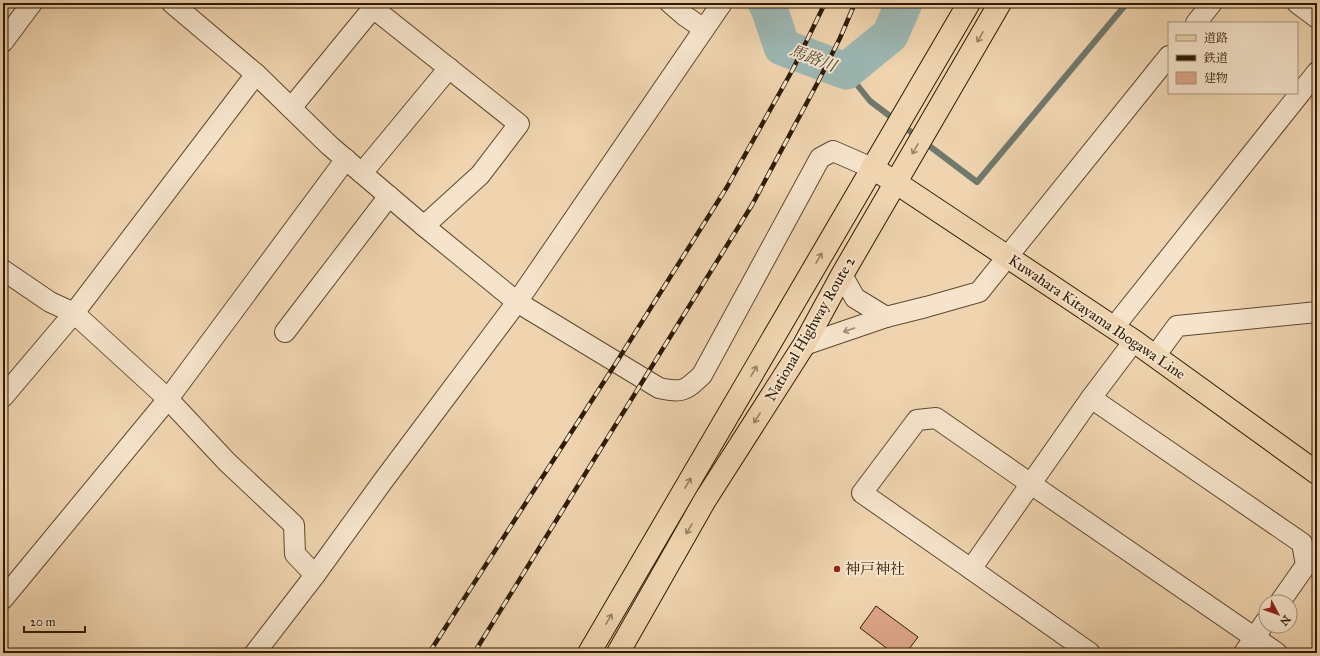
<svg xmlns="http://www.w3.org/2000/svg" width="1320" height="656" font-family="'IM FELL Great Primer','Noto Serif JP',serif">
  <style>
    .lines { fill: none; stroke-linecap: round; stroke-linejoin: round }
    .stream { stroke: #70796d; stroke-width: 6 }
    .river { stroke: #9cb7b3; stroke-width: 37 }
    .building { fill: #dda489; stroke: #2e1b04 }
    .minor-casing { stroke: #5e492f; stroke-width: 22 }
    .major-casing { stroke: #2e1b04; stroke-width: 24 }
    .highway-casing { stroke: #2e1b04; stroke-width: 24 }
    .minor { stroke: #f5e3cb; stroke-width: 20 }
    .major { stroke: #efd4af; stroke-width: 22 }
    .highway { stroke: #efd4af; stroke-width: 22 }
    .rail-casing { stroke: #2e1b04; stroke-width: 4.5 }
    .rail { stroke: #f5e3cb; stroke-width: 3; stroke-dasharray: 9; stroke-linecap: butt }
    .oneway { stroke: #988162 }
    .oneway2 { stroke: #9b8971 }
    .poi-dot { fill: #8f2418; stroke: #f5e3cb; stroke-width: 1.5 }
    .labels { text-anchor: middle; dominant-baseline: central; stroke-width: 4; stroke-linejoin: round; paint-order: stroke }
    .street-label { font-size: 15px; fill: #2e1b04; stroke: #f5e3cb }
    .poi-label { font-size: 15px; fill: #2e1b04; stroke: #f5e3cb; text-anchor: start }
    .water-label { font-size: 16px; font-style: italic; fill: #4f4a39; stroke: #f5e3cb }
  </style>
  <rect width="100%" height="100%" fill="#efd4af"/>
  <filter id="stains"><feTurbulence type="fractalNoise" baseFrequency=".005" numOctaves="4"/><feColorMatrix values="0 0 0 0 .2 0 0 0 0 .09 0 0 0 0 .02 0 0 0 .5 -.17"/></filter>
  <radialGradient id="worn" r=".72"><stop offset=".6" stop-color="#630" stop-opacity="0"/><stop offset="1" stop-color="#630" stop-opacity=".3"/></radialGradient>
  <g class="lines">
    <polyline class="stream" points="846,71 870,101 977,182 1127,3"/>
    <polyline class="river" points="766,3 769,8 782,47 846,71 890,35 904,3"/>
  </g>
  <polygon class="building" points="876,606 918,637 906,653 893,653 860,628"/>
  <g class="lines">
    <g class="minor-casing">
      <g id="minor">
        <path d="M172,3l84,71 74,72 94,80 93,76 142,86c24,5 26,3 43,-13l118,-217 13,-7 39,17"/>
        <polyline points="670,3 685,16 704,29"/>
        <polyline points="1297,3 1317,18"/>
        <polyline points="1196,23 1212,3"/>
        <polyline points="3,42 32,3"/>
        <polyline points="291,108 373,8 519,124 480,175 424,226"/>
        <polyline points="362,173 449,68"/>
        <polyline points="3,270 50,302 74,313 168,399 227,462 294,525 295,554 315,575"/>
        <polyline points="842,275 855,298 886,317 926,307 979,292 1169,56"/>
        <polyline points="1114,327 1317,72"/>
        <polyline points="285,332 389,196"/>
        <polyline points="804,345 886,317"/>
        <polyline points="1155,356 1177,326 1317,312"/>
        <polyline points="3,397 74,313 256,74"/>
        <polyline points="1091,398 1302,543 1306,565 1280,602"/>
        <polyline points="971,569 862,493 917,420 936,418 1031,484 1277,653"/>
        <polyline points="3,599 168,399 346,159"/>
        <polyline points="255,653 315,575 383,481 517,302 722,3"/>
        <polyline points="1090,653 971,569 1091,398 1134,341"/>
        <polyline points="1244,653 1266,621"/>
      </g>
    </g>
    <g class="major-casing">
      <polyline id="major" points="872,168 895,182 1134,341 1317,473"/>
    </g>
    <g class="highway-casing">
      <g id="highway">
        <polyline points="589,653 969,3"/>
        <polyline points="618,653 705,500 804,345 842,275 1000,3"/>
      </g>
    </g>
    <use href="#minor" class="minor"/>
    <use href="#major" class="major"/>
    <use href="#highway" class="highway"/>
    <g class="rail-casing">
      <g id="rail">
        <polyline points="429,653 616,363 727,187 793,69 825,3"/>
        <polyline points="474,653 752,205 818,82 840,38 855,3"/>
      </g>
    </g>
    <use href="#rail" class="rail"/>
  </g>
  <defs><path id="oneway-shaft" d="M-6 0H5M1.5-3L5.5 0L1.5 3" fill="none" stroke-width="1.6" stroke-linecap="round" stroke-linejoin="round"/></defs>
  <g class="oneway">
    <use href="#oneway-shaft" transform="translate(980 37) rotate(120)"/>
    <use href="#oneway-shaft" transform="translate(915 149) rotate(120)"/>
    <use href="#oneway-shaft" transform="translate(819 258) rotate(-60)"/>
    <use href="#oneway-shaft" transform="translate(754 371) rotate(-60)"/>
    <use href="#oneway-shaft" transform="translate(757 418) rotate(122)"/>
    <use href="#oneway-shaft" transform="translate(688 483) rotate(-60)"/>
    <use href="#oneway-shaft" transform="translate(689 529) rotate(120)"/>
    <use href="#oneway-shaft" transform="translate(609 619) rotate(-60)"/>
  </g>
  <use class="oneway2" href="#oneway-shaft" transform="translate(849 330) rotate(161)"/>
  <circle class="poi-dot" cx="837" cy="569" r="4"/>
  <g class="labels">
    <g class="street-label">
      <text transform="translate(1097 317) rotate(34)">Kuwahara Kitayama Ibogawa Line</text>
      <text transform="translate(810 329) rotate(-60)">National Highway Route 2</text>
    </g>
    <g class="poi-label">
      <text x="845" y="569">神戸神社</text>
    </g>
    <g class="water-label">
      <text transform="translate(813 58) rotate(21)">馬路川</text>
    </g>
  </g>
  <rect width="1320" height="656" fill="none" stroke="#efd4af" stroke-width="16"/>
  <rect x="4" y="4" width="1312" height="648" fill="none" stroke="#2e1b04" stroke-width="2"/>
  <rect x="8" y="8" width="1304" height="640" fill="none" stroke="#2e1b04"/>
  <rect x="1168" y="22" width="130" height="72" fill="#f5e3cb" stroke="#a5937b"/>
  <rect x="1176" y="35" width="20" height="6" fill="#efd4af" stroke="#a5937b"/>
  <text x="1204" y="42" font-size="12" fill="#2e1b04">道路</text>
  <rect x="1176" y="55" width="20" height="6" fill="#2e1b04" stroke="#a5937b"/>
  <text x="1204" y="62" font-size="12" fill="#2e1b04">鉄道</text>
  <rect x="1176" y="72" width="20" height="12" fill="#dda489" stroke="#a5937b"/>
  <text x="1204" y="82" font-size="12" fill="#2e1b04">建物</text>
  <g transform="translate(1278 614) rotate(131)"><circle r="19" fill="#f5e3cb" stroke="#a5937b"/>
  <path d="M0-3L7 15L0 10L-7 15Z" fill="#8f2418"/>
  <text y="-6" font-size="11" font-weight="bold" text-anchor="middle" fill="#2e1b04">N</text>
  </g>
  <path d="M24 626v6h61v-6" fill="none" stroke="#2e1b04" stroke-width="2"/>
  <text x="30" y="626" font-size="12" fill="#2e1b04" stroke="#f5e3cb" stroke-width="3" paint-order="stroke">20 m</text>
  <rect width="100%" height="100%" filter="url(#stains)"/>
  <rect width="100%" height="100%" fill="url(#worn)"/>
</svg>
